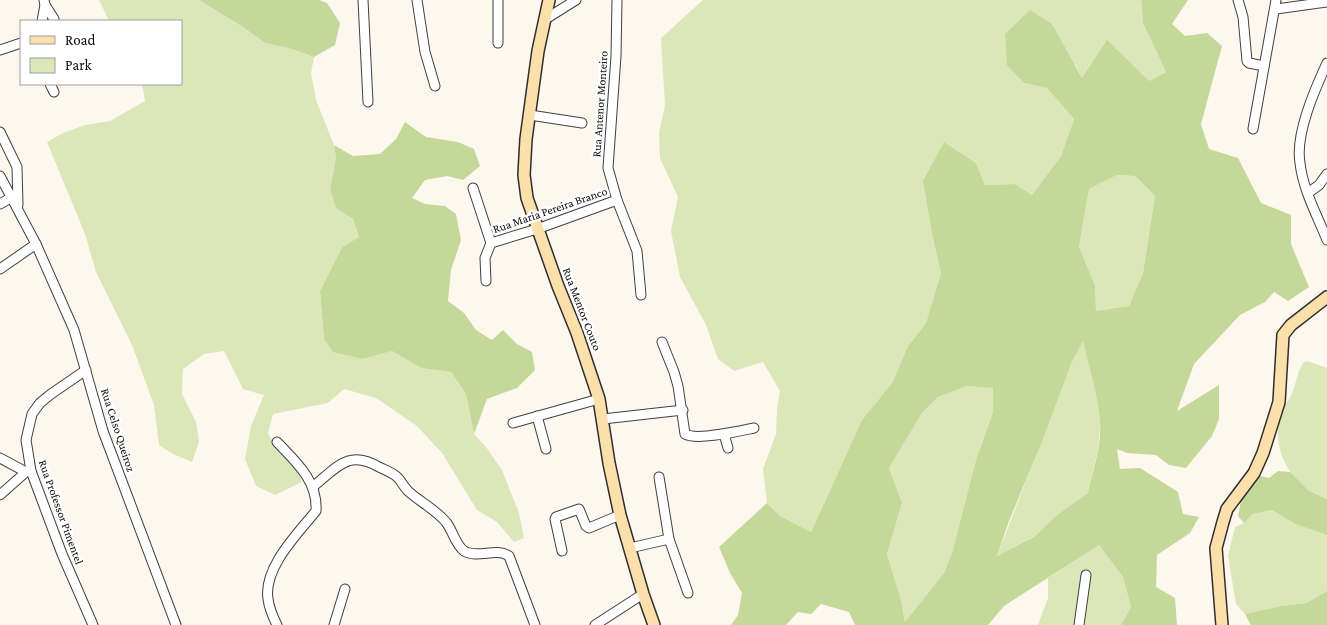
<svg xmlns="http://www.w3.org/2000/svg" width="1327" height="625" font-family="'Crimson Pro',serif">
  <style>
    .green { fill: #dce7b9 }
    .forest { fill: #c4d899; fill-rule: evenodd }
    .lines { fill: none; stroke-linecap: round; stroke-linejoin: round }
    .street-casing { stroke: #404040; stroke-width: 11 }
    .secondary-casing { stroke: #2f2f2f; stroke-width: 14 }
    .street { stroke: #fff; stroke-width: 9 }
    .secondary { stroke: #fce0ab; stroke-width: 11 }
    .labels { text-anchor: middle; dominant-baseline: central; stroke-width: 5; stroke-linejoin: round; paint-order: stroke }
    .street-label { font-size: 12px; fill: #0d0d0d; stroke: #fff }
  </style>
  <rect width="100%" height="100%" fill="#fef7ee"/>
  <g class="green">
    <polygon points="99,0 199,0 243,27 265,43 292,49 314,57 311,73 316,100 334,145 336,158 330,189 336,208 353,219 359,237 342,247 320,291 324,339 363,359 392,351 421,368 451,372 466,394 474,434 486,447 502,470 519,513 524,538 514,542 497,522 477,510 442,453 417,426 376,398 344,389 328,403 273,414 268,433 271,439 296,464 302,482 275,495 256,486 245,459 251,426 264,395 243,389 224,351 204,354 183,369 182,394 196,422 199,442 192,462 173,454 159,445 154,405 132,345 96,272 85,234 47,142 63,133 85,125 110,121 145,101 142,84 181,84 181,21 109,21"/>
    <polygon points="703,0 1141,0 1143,23 1166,72 1149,81 1082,78 1075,64 1024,83 1047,88 1074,119 1061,156 1032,195 1015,184 985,185 976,163 944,142 933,238 941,273 926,323 908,346 892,383 862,420 811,532 780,516 767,503 763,469 776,434 777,409 780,391 763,362 734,371 718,359 706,325 680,277 671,231 678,197 660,158 659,132 665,105 661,38"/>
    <polygon points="1117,175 1135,176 1155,196 1143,273 1129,306 1096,311 1095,285 1079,247 1089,189"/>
    <path d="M1083,340c6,25 17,59 17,84 0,24 -7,46 -12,69l-31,22 -23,22 -37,19 74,-192z"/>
    <path d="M1307,361l20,7v131c-6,-3 -13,-5 -18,-8 -26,-18 -39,-53 -26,-82 2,-5 6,-9 8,-13 5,-12 6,-23 12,-33z"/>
    <polygon points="967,386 993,387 993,412 976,460 952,553 944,573 905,622 901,600 887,554 902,503 889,468 922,413 938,397"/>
    <polygon points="1272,510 1295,524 1327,535 1327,591 1306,603 1281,606 1245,614 1236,604 1228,556 1235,527 1244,523 1253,514"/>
    <polygon points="1099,545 1123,577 1131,607 1121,625 1038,625 1048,598 1048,578"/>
  </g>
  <g class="forest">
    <polygon points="199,0 319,0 327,3 340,23 335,45 314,57 292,49 265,43 243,27"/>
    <path d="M1141,0h47l-16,24 13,12 22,-3 15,13 -21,78 8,25 29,9 23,45 30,12v29l18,43 -21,14 -14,-9 -9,10 -25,13 -46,49 -17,47 42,-26v34l-7,17 -26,32 -17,-3 -13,-10 -29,-2 -10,-4 3,20 20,-1 38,24 5,22 16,3 -9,16 -33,22 -1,32 19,11 2,27h-56l10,-18 -8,-30 -24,-32 -95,61 -16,19h-133l-6,-13 -28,-8 -10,10 -13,-2 -12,13h-55l7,-10 4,-22 -12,-20 -11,-26 48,-44 13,13 31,16 51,-112 30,-37 16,-37 18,-23 15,-50 -8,-35 -10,-57 21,-39 32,21 9,22 30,-1 17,11 29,-39 13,-37 -27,-31 -23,-5 -17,-18 -2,-31 25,-24 22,14 30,54 25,-38 42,41 17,-9 -23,-49zM1117,175l18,1 20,20 -12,77 -14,33 -33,5 -1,-26 -16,-38 10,-58zM1083,341c6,26 15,53 17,80 2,24 -7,49 -12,72l-31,22 -23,22 -37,19 12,-35 34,-82 28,-75zM967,386l26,2v24l-17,48 -24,93 -8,20 -39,49 -4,-22 -14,-46 15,-51 -13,-35 33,-55 16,-16z"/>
    <polygon points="405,122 426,137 458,142 474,149 480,166 463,180 447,176 425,180 412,198 425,204 445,206 456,214 461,240 451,270 448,301 464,313 476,330 492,340 503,330 517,344 532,352 535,370 517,388 487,399 474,434 466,394 451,372 421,368 392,351 363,359 333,352 324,339 320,291 342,247 359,237 353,219 336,208 330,189 336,158 334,145 353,156 380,154 396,139"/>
    <polygon points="1278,471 1290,472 1309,491 1327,499 1327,535 1295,524 1272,510 1253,514 1244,523 1238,516 1241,501 1256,475 1269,478"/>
    <polygon points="1327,591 1327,625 1251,625 1245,614 1281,606 1306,603"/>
  </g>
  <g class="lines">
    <g class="street-casing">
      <g id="street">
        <polyline points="363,0 368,102"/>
        <polyline points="417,0 425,52 435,86"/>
        <polyline points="498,0 498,43"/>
        <polyline points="617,0 616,56 608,168 617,200 637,251 641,295"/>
        <polyline points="1238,0 1243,17 1247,61 1249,63 1264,66"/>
        <polyline points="45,5 54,19 54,21"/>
        <polyline points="1276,9 1327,2"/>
        <polyline points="544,20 576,0"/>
        <polyline points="42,21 45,5 44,0"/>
        <polyline points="0,50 21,43"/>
        <path d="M1327,63c-12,26 -32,71 -27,100 3,27 17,52 27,77"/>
        <polyline points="50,84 54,92"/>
        <polyline points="530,115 582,123"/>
        <polyline points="1253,129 1276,0"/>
        <polyline points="0,132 17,167 18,205"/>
        <polyline points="0,176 36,244 74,330 103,431 176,625"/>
        <polyline points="473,188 491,243 485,258 486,281"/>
        <polyline points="1308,193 1319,185 1327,174"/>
        <polyline points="0,204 12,197"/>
        <polyline points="491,243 537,229 617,200"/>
        <polyline points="0,269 36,244"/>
        <path d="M662,342l12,30 4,14 7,48c12,7 54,-3 69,-6"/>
        <polyline points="86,370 51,394 40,403 32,414 26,440 31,471 62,554 93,625"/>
        <polyline points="537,416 546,449"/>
        <polyline points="603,419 683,410"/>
        <polyline points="513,423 599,399"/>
        <polyline points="724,434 728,448"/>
        <polyline points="0,458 26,472"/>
        <polyline points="659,477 669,539 688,593"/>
        <path d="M314,486c23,-19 35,-37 65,-19 6,3 12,5 17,9 5,4 7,10 12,15 12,11 27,18 38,31 7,9 9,22 18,29 14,8 32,-4 45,5l26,69"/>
        <polyline points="0,495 26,472 31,471"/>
        <polyline points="630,548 669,539"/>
        <polyline points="562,551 555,519 556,517 579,509 586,526 589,528 620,515"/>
        <path d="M277,625c-4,-8 -8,-18 -9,-26 -5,-31 30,-66 48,-88 2,-30 -20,-49 -39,-69"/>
        <polyline points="334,625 345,589"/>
        <polyline points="595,625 643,594"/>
        <polyline points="1079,625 1086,575"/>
      </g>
    </g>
    <g class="secondary-casing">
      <g id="secondary">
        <polyline points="549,0 538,51 526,139 524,175 527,198 558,286 577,333 599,399 609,463 620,515 643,594 654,625"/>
        <polyline points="1222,625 1216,548 1223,522 1227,509 1254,473 1263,453 1279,402 1283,335 1291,325 1327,297"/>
      </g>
    </g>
    <use href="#street" class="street"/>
    <use href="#secondary" class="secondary"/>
  </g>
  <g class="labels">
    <g class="street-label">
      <text transform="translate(600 104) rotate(-86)">Rua Antenor Monteiro</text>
      <text transform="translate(550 210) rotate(-19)">Rua Maria Pereira Branco</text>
      <text transform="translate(582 309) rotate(69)">Rua Mentor Couto</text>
      <text transform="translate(118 430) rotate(72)">Rua Celso Queiroz</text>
      <text transform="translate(61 512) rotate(70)">Rua Professor Pimentel</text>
    </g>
  </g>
  <rect x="20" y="20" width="162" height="65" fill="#ffffff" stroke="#9e9e9e"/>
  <rect x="30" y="36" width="25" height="8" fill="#fce0ab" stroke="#9e9e9e"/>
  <text x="65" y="45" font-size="15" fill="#0d0d0d">Road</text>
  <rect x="30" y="58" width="25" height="15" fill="#dce7b9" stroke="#9e9e9e"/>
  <text x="65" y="70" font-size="15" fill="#0d0d0d">Park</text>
</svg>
